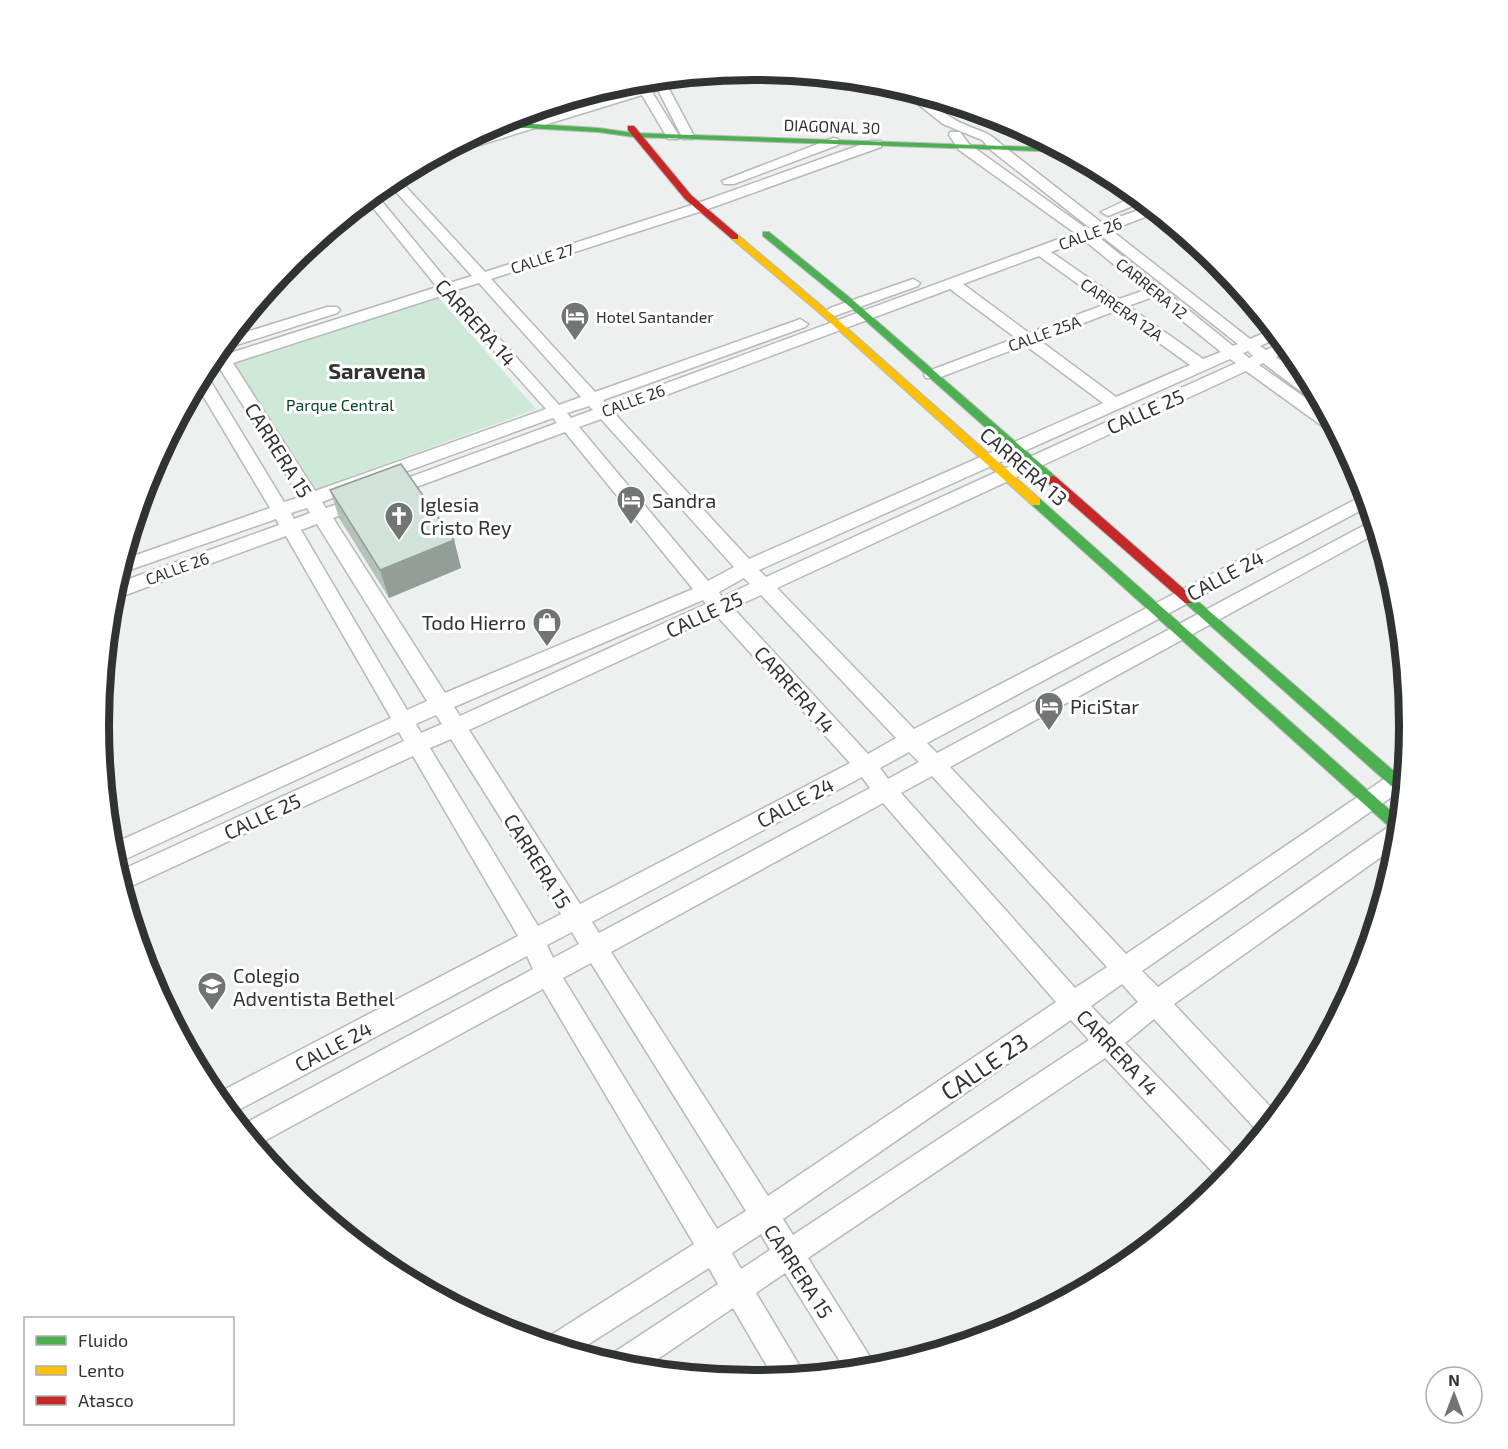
<svg xmlns="http://www.w3.org/2000/svg" width="1508" height="1449" font-family="'Exo 2',sans-serif">
  <style>
    .green { fill: #cee9d8 }
    .lines { fill: none; stroke-linecap: round; stroke-linejoin: round }
    .street-casing { stroke: #b8bab9; stroke-width: 3 }
    .fast-casing { stroke: #b8bab9; stroke-width: 2 }
    .slow-casing { stroke: #b8bab9; stroke-width: 2 }
    .jam-casing { stroke: #b8bab9; stroke-width: 2 }
    .street { fill: #fcfdfc; fill-rule: evenodd }
    .fast { fill: #4caf50; fill-rule: evenodd }
    .slow { fill: #ffc107; fill-rule: evenodd }
    .jam { fill: #c62828; fill-rule: evenodd }
    .wall { fill: #b4c2ba }
    .shaded-wall { fill: #929e97 }
    .building { fill: #d1e2d8; stroke: #929e97; stroke-width: 1.5 }
    .labels { text-anchor: middle; dominant-baseline: central; stroke-width: 6; stroke-linejoin: round; paint-order: stroke }
    .far-street-label { font-size: 16px; fill: #313332; stroke: #fff }
    .far-poi-label { font-size: 16px; fill: #313332; stroke: #fff; text-anchor: start }
    .far-park-label { font-size: 16px; fill: #084529; stroke: #fff }
    .street-label { font-size: 20px; fill: #313332; stroke: #fff }
    .poi-label { font-size: 20px; fill: #313332; stroke: #fff; text-anchor: start }
    .far-district-label { font-size: 22px; font-weight: bold; fill: #2f3430; stroke: #fff }
    .near-street-label { font-size: 24px; fill: #313332; stroke: #fff }
    .rim { fill: none; stroke: #313332; stroke-width: 8 }
  </style>
  <rect width="100%" height="100%" fill="#ecf0ee"/>
  <polygon class="green" points="437,296 536,409 314,490 232,363"/>
  <g class="lines">
    <g class="street-casing">
      <g id="street">
        <polygon points="704,74 668,87 694,136 693,139 683,139 658,90 652,92 679,136 678,139 668,139 642,95 444,156 434,156 458,143 553,114 544,107 554,103 559,108 571,109 572,106 566,100 577,97 584,105 636,89 631,83 632,81 641,80 647,86 653,84 649,79 661,78 663,81"/>
        <path d="M903,88c20,6 31,20 49,30 17,11 35,11 50,27l100,78 48,-17 8,6 -47,18 139,109 23,-10 7,8 -20,9 6,4 18,-8 7,8 -15,7 35,26 9,16h-9l-48,-36 -4,2 69,49 9,18 -8,-1 -83,-60 -469,217 137,141 452,-235 3,12 -442,237 10,10 437,-233 3,13 -427,234 176,187 270,-183 9,-2 -2,20 -261,182 16,16 233,-162 8,-2 -1,22 -224,159 104,111 -17,20 -107,-116 -29,24 114,118 -17,21 -117,-124 -297,200 69,110 -31,3 -61,-98 -29,20 49,82 -31,3 -41,-70 -90,61 -35,-7 2,-7 108,-71 -9,-16 -133,84 -31,-9 3,-6 146,-93 -151,-255 -286,156 -17,-19 293,-157 -6,-13 -296,158 -17,-19 304,-159 -105,-180 -290,134 -6,-18 287,-131 -5,-9 -284,132 -5,-19 281,-127 -105,-182 -166,61 -7,2 -2,-3 4,-12 164,-59 -3,-6 -158,55 4,-14 148,-52 -74,-124 6,-11 6,4 76,125 16,-5 -81,-130 -14,1 22,-30 100,-31h10l3,3 -3,3 -113,36 3,5 210,-67 -71,-88 9,-6 74,90 23,-7 -85,-94 9,-6 89,96 210,-68 176,-63h10v6l-176,63 -214,69 104,113 200,-71 5,-2 8,5 -3,3 -202,73 4,5 468,-172 -116,-83 -10,-15 1,-3h10l9,12 118,85 3,-1 -98,-77 -10,-11 -39,-16 -39,-31zM1099,234l139,110 -5,2 -137,-111zM1084,240l61,50 -26,9 -68,-47zM1039,256l67,48 -77,29 -66,-49zM479,283l102,114 -22,8 -103,-115zM950,289l66,49 -90,34 -2,3 2,3h12l87,-33 78,58 -354,156 -134,-145zM444,295l102,114 -231,82 -82,-128zM1153,297l68,55 -18,7 -75,-53zM1115,311l75,54 -74,32 -77,-57zM1248,351l5,5 -4,2 -6,-5zM1230,359l6,4 -470,214 -7,-7zM589,406l4,4 -22,8 -4,-5zM553,418l4,5 -177,65 -3,4 9,6 6,-2 173,-64 128,157 -248,104 -112,-175 8,-3 3,-4 -3,-4 -6,-2 -9,3 -4,-6zM601,419l133,148 -26,14 -129,-154zM307,508l3,5 -16,6 -3,-6zM317,524l110,177 -20,9 -106,-180zM744,578l6,6 -28,13 -3,-5zM761,595l135,143 -28,16 -135,-146zM703,600l3,4 -246,112 -6,-9zM717,616l133,147 -270,141 -111,-174zM436,715l6,9 -21,9 -5,-9zM451,739l110,175 -23,12 -108,-178zM909,752l10,10 -31,17 -8,-11zM932,776l175,191 -32,21 -174,-195zM862,777l8,11 -271,145 -7,-11zM883,803l173,199 -288,194 -157,-244zM572,932l7,12 -26,14 -6,-13zM591,963l155,248 -29,18 -154,-251zM1122,984l16,18 -29,23 -18,-19zM1071,1020l18,20 -296,195 -10,-16zM761,1234l9,16 -29,19 -9,-16z"/>
        <polygon points="833,138 838,139 838,145 734,184 724,184 722,181"/>
        <polygon points="1137,195 1145,201 1108,216 1101,212"/>
        <polygon points="913,279 920,283 918,286 840,314 835,316 827,311 830,308"/>
      </g>
    </g>
    <g class="fast-casing">
      <g id="fast">
        <polygon points="498,122 598,128 634,133 1060,148 1067,152 634,137 598,132 490,126"/>
        <polygon points="763,232 769,232 855,302 1056,477 1056,483 1048,483 849,306 763,236"/>
        <polygon points="1036,498 1040,499 1400,819 1399,833 1394,831 1032,505 1032,499"/>
        <polygon points="1189,596 1193,597 1404,780 1403,794 1398,792 1185,603 1183,600 1185,597"/>
      </g>
    </g>
    <g class="slow-casing">
      <polygon id="slow" points="732,235 738,235 829,312 1040,499 1040,505 1032,505 823,316 732,239"/>
    </g>
    <g class="jam-casing">
      <g id="jam">
        <polygon points="628,126 634,126 691,195 738,235 738,239 732,239 685,199 628,130"/>
        <polygon points="1052,476 1056,477 1193,597 1195,600 1193,603 1185,603 1048,483 1046,480"/>
      </g>
    </g>
    <use href="#street" class="street"/>
    <use href="#fast" class="fast"/>
    <use href="#slow" class="slow"/>
    <use href="#jam" class="jam"/>
  </g>
  <polygon class="wall" points="330,490 454,540 461,568 389,598 339,518"/>
  <polygon class="shaded-wall" points="454,540 461,568 389,598 380,570"/>
  <polygon class="building" points="401,464 454,540 380,570 330,490"/>
  <defs>
    <g id="hotel-pin" transform="scale(1.5)"><path d="M0 17L-7.5 6A9.5 9.5 0 1 1 7.5 6Z" fill="#727574" stroke="#fff"/><path d="M-6-4.5h1.5V1H6V5H4.5V3h-9V5H-6ZM-4 0a1.8 1.8 0 1 1 3.6 0ZM.5 0V-2.5h3Q6-2.5 6 0Z" fill="#fff"/></g>
    <g id="church-pin" transform="scale(1.5)"><path d="M0 17L-7.5 6A9.5 9.5 0 1 1 7.5 6Z" fill="#727574" stroke="#fff"/><path d="M-1.2-6h2.4v3.5h3.3v2.4h-3.3V6h-2.4V-.1h-3.3v-2.4h3.3Z" fill="#fff"/></g>
    <g id="shop-pin" transform="scale(1.5)"><path d="M0 17L-7.5 6A9.5 9.5 0 1 1 7.5 6Z" fill="#727574" stroke="#fff"/><path d="M-5-2.5h2.3a2.7 3.5 0 0 1 5.4 0H5L5.5 6h-11ZM-1.5-2.5h3a1.5 2.3 0 0 0-3 0Z" fill="#fff"/></g>
    <g id="school-pin" transform="scale(1.5)"><path d="M0 17L-7.5 6A9.5 9.5 0 1 1 7.5 6Z" fill="#727574" stroke="#fff"/><path d="M0-5L7-2L0 1L-7-2ZM-4 1L0 2.5L4 1V4Q0 6-4 4Z" fill="#fff"/></g>
  </defs>
  <g fill-rule="evenodd">
    <use href="#hotel-pin" x="575" y="316"/>
    <use href="#hotel-pin" x="631" y="500"/>
    <use href="#church-pin" x="399" y="516"/>
    <use href="#shop-pin" x="547" y="622"/>
    <use href="#hotel-pin" x="1049" y="706"/>
    <use href="#school-pin" x="212" y="986"/>
  </g>
  <g class="labels">
    <g class="far-street-label">
      <text transform="translate(832 126) rotate(2)">DIAGONAL 30</text>
      <text transform="translate(1090 233) rotate(-20)">CALLE 26</text>
      <text transform="translate(542 258) rotate(-18)">CALLE 27</text>
      <text transform="translate(1152 288) rotate(39)">CARRERA 12</text>
      <text transform="translate(1122 309) rotate(35)">CARRERA 12A</text>
      <text transform="translate(1044 333) rotate(-20)">CALLE 25A</text>
      <text transform="translate(633 400) rotate(-20)">CALLE 26</text>
      <text transform="translate(177 568) rotate(-20)">CALLE 26</text>
    </g>
    <g class="far-poi-label">
      <text x="596" y="316">Hotel Santander</text>
    </g>
    <g class="far-park-label">
      <text x="340" y="404">Parque Central</text>
    </g>
    <g class="street-label">
      <text transform="translate(476 322) rotate(48)">CARRERA 14</text>
      <text transform="translate(1145 411) rotate(-24)">CALLE 25</text>
      <text transform="translate(279 450) rotate(58)">CARRERA 15</text>
      <text transform="translate(1024 466) rotate(41)">CARRERA 13</text>
      <text transform="translate(1225 575) rotate(-28)">CALLE 24</text>
      <text transform="translate(704 614) rotate(-25)">CALLE 25</text>
      <text transform="translate(795 689) rotate(48)">CARRERA 14</text>
      <text transform="translate(795 802) rotate(-28)">CALLE 24</text>
      <text transform="translate(262 816) rotate(-25)">CALLE 25</text>
      <text transform="translate(538 861) rotate(58)">CARRERA 15</text>
      <text transform="translate(333 1046) rotate(-28)">CALLE 24</text>
      <text transform="translate(1118 1052) rotate(47)">CARRERA 14</text>
      <text transform="translate(799 1271) rotate(57)">CARRERA 15</text>
    </g>
    <g class="poi-label">
      <text x="652" y="500">Sandra</text>
      <text x="420" y="504">Iglesia<tspan x="420" dy="23">Cristo Rey</tspan></text>
      <text x="526" y="622" text-anchor="end">Todo Hierro</text>
      <text x="1070" y="706">PiciStar</text>
      <text x="233" y="975">Colegio<tspan x="233" dy="23">Adventista Bethel</tspan></text>
    </g>
    <g class="far-district-label">
      <text x="377" y="370">Saravena</text>
    </g>
    <g class="near-street-label">
      <text transform="translate(984 1066) rotate(-34)">CALLE 23</text>
    </g>
  </g>
  <path d="M0 0H1508V1449H0ZM109 725a645 645 0 1 1 1290 0a645 645 0 1 1-1290 0Z" fill="#fff" fill-rule="evenodd"/>
  <path class="rim" d="M109 725a645 645 0 1 1 1290 0a645 645 0 1 1-1290 0Z"/>
  <rect x="24" y="1317" width="210" height="108" fill="#ffffff" stroke="#adadad" stroke-width="1.5"/>
  <rect x="36" y="1336" width="30" height="9" fill="#4caf50" stroke="#adadad" stroke-width="1.5"/>
  <text x="78" y="1347" font-size="18" fill="#313332">Fluido</text>
  <rect x="36" y="1366" width="30" height="9" fill="#ffc107" stroke="#adadad" stroke-width="1.5"/>
  <text x="78" y="1377" font-size="18" fill="#313332">Lento</text>
  <rect x="36" y="1396" width="30" height="9" fill="#c62828" stroke="#adadad" stroke-width="1.5"/>
  <text x="78" y="1407" font-size="18" fill="#313332">Atasco</text>
  <g transform="translate(1454 1395)"><circle r="28" fill="#ffffff" stroke="#adadad" stroke-width="1.5"/>
  <path d="M0-4.5L10 22L0 15L-10 22Z" fill="#727574"/>
  <text y="-9" font-size="16" font-weight="bold" text-anchor="middle" fill="#313332">N</text>
  </g>
</svg>
